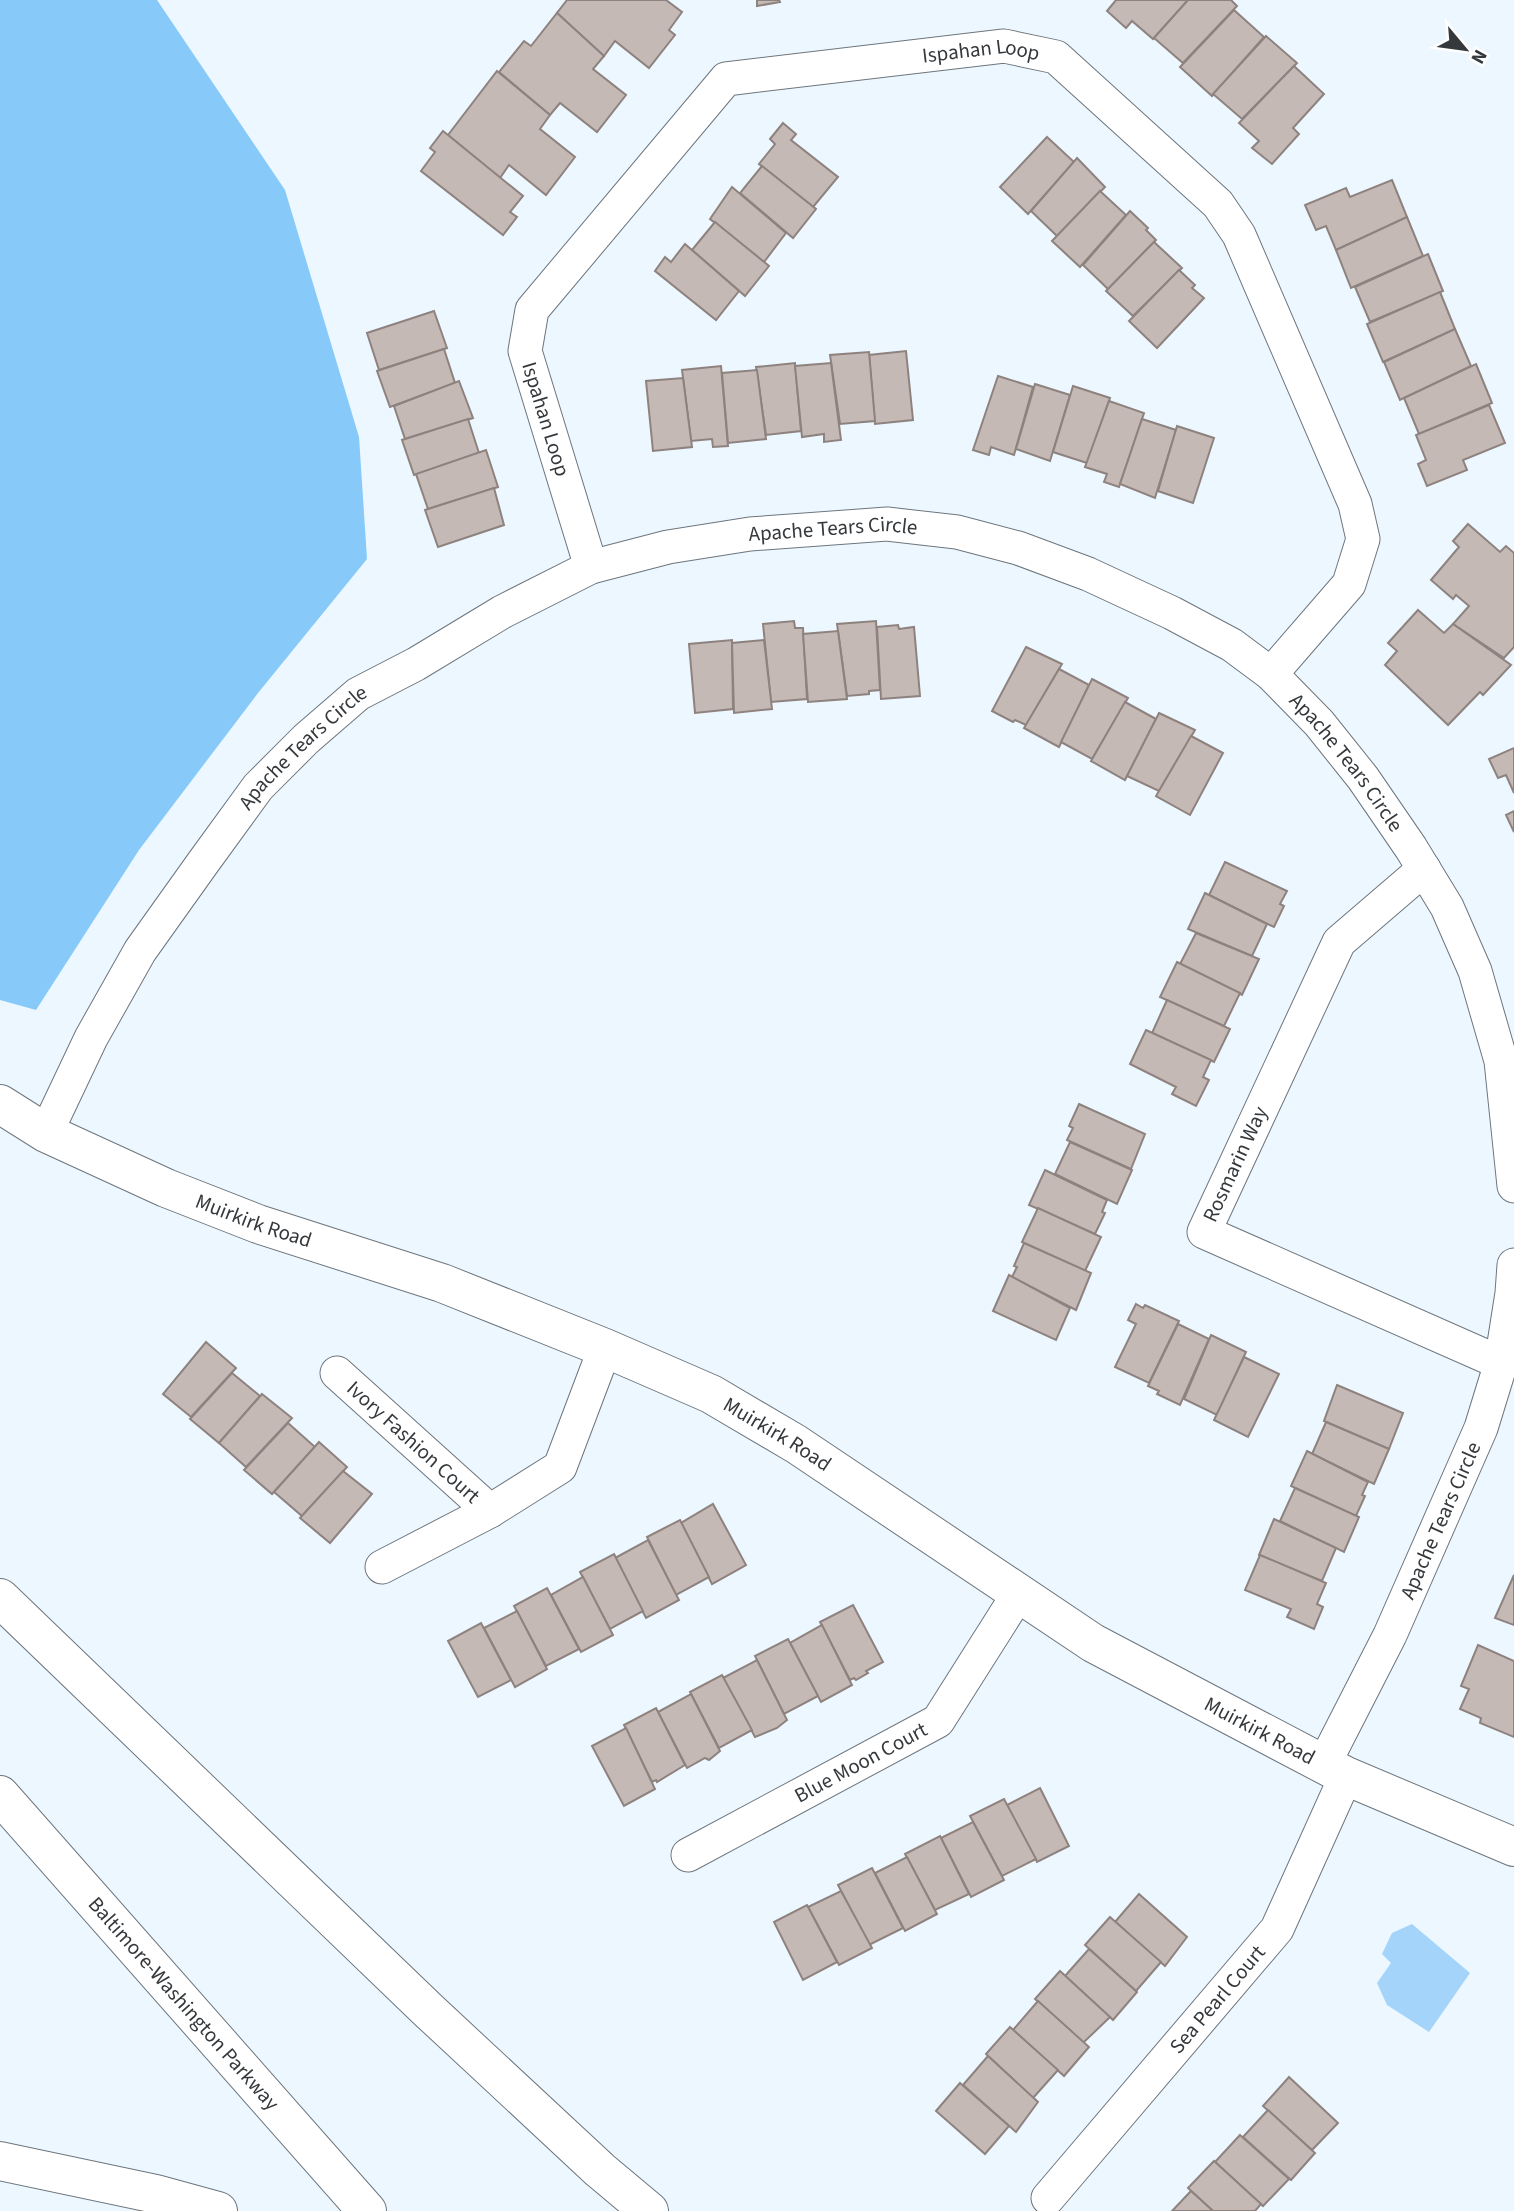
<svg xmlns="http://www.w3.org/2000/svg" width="1514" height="2211" font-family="'Source Sans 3',sans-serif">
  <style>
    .green { fill: #a4d4f9 }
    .forest { fill: #87c9f9 }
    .building { fill: #c5b9b5; stroke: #8e827f; stroke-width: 2 }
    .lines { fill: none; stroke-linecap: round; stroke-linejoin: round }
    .minor-casing { stroke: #6d767d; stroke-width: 35 }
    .secondary-casing { stroke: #6d767d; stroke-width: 40 }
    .primary-casing { stroke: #6d767d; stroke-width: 40 }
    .motorway-casing { stroke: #6d767d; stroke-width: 40 }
    .minor { stroke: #fff; stroke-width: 33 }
    .secondary { stroke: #fff; stroke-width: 38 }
    .primary { stroke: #fff; stroke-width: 38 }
    .motorway { stroke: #fff; stroke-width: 38 }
    .labels { text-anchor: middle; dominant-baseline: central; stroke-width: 6; stroke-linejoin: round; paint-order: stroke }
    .street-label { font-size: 21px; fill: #35393c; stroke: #fff }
  </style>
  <rect width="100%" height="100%" fill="#edf7ff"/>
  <polygon class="green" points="1412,1924 1470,1973 1429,2032 1387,2005 1377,1983 1391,1963 1382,1954 1392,1933"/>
  <polygon class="forest" points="0,0 157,0 285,190 359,437 367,559 258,693 139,850 36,1010 0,1000"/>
  <g class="building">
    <polygon points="567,0 666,0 682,12 669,30 675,35 649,68 615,41 604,56 557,13"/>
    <polygon points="757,0 779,0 780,2 757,6"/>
    <polygon points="1116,0 1188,0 1153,39 1132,21 1126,28 1107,11"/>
    <polygon points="1188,0 1231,0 1237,6 1183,63 1154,38"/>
    <polygon points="1234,10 1264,37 1212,96 1180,67"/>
    <polygon points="557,13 604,56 593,69 626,95 597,132 560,103 550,115 499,72 524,41 531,46"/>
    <polygon points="1266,36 1297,63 1242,119 1213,94"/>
    <polygon points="1294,66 1324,94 1293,128 1299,134 1272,164 1252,148 1259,141 1239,123"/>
    <polygon points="497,71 550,115 540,129 575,157 546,195 509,165 500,178 448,135"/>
    <polygon points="783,123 796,134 791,140 838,177 813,207 759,164 775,144 770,139"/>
    <polygon points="443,131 523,196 510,212 517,217 503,235 421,171 435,152 430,148"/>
    <polygon points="1047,137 1074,162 1028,214 1000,187"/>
    <polygon points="1077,158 1105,187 1057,236 1031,211"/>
    <polygon points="762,166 816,209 793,238 740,193"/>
    <polygon points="1392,180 1407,217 1336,250 1326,226 1316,230 1305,205 1346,188 1350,197"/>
    <polygon points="732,187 786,233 764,262 710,219"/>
    <polygon points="1100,191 1126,215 1080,267 1052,241"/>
    <polygon points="1130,211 1148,228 1146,230 1156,240 1108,289 1083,265"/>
    <polygon points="1407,217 1423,256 1351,288 1336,250"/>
    <polygon points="715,222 769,266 745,296 692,250"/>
    <polygon points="1154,242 1182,268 1133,316 1106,291"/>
    <polygon points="685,244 739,291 716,320 655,271 665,257 671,262"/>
    <polygon points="1428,254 1443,291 1370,322 1355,287"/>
    <polygon points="1179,270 1195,285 1192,288 1204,298 1157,348 1129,321"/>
    <polygon points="1440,292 1455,329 1383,362 1367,324"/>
    <polygon points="434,311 447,348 379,370 367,333"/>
    <polygon points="1455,329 1471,366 1400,400 1384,362"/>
    <polygon points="444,349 455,383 390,407 377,371"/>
    <polygon points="906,351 913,420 875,424 869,355"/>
    <polygon points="869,352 875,421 840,424 830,355"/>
    <polygon points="795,363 801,431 766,435 756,367"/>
    <polygon points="831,363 841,440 824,442 824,434 802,437 795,366"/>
    <polygon points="1476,364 1492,403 1419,434 1404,398"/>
    <polygon points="721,366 728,446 713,447 712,439 691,441 682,370"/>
    <polygon points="757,370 766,439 728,443 722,373"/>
    <polygon points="998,376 1033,387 1014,455 991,447 989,455 973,450"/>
    <polygon points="683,378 692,447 653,451 646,381"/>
    <polygon points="459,381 473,418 405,439 394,406"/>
    <polygon points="1035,384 1070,395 1050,461 1016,449"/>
    <polygon points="1073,386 1110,398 1087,463 1053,452"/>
    <polygon points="1109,401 1144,413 1119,487 1104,482 1107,474 1085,467"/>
    <polygon points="1489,405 1505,443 1463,460 1467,470 1427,486 1418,464 1426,460 1416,435"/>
    <polygon points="468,419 479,453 414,475 402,440"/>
    <polygon points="1142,419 1176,430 1155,498 1120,484"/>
    <polygon points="1177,426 1214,438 1193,503 1158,491"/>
    <polygon points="486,450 498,487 428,509 416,474"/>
    <polygon points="494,488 504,525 438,547 425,510"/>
    <polygon points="1468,524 1500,552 1506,546 1514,553 1514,647 1504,658 1453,624 1469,606 1456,595 1453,599 1431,580 1459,547 1453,541"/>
    <polygon points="1418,610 1444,633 1453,624 1511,665 1483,695 1480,692 1448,725 1385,665 1397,651 1388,643"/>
    <polygon points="794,621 795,628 803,628 807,699 771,702 763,624"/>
    <polygon points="876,621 880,690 869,691 869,694 847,696 837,624"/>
    <polygon points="898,625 899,629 914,627 920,696 881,699 877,627"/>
    <polygon points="838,631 847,699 808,702 803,634"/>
    <polygon points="732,640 733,709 695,713 689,644"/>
    <polygon points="764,640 772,709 734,713 732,643"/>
    <polygon points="1026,647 1062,664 1026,725 1015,720 1013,722 992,711"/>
    <polygon points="1059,669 1089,685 1059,747 1024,728"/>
    <polygon points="1092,679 1128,698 1092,759 1061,742"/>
    <polygon points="1125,702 1156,719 1125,780 1091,761"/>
    <polygon points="1159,713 1195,730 1159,791 1127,776"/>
    <polygon points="1191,736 1223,753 1190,815 1156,796"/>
    <polygon points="1514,748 1514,793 1506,775 1498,778 1489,759"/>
    <polygon points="1514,811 1514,832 1506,815"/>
    <polygon points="1225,862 1287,891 1280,904 1284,906 1274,927 1209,895"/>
    <polygon points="1205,893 1267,924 1252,956 1188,929"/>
    <polygon points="1196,933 1259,959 1242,995 1180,964"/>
    <polygon points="1177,962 1240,993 1224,1026 1160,997"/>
    <polygon points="1167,1000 1230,1029 1214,1062 1152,1033"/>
    <polygon points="1146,1030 1211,1060 1203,1077 1209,1080 1196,1106 1172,1094 1176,1087 1130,1064"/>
    <polygon points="1079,1104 1145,1134 1131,1169 1067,1140 1073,1128 1069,1126"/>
    <polygon points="1070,1142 1132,1170 1117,1204 1055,1174"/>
    <polygon points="1045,1170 1107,1200 1102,1212 1105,1213 1095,1234 1029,1205"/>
    <polygon points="1038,1208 1101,1237 1085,1271 1022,1242"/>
    <polygon points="1024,1243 1091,1273 1076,1310 1012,1277 1017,1267 1014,1266"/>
    <polygon points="1009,1275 1070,1308 1056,1340 993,1311"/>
    <polygon points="1136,1304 1143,1308 1145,1305 1179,1321 1149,1383 1115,1367 1136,1324 1128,1320"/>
    <polygon points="1178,1324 1209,1339 1180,1405 1157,1394 1159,1391 1148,1386"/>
    <polygon points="1211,1335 1246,1352 1217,1415 1184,1399"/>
    <polygon points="206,1342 236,1368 191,1417 163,1394"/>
    <polygon points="1244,1357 1279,1374 1248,1437 1214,1420"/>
    <polygon points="232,1373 260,1396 219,1443 190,1419"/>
    <polygon points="1337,1385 1403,1413 1389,1449 1324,1421"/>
    <polygon points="262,1394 292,1418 246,1467 219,1443"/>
    <polygon points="1326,1422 1389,1449 1374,1484 1312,1454"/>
    <polygon points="288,1423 315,1447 272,1494 244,1470"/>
    <polygon points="319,1442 347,1467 302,1516 274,1492"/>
    <polygon points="1307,1451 1368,1482 1362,1495 1365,1496 1356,1516 1291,1486"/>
    <polygon points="343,1471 372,1494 330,1543 300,1518"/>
    <polygon points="1295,1488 1359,1517 1344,1552 1280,1521"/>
    <polygon points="713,1504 746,1565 712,1584 681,1523"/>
    <polygon points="1274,1519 1336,1548 1322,1581 1259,1555"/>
    <polygon points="680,1520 709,1577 676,1595 647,1537"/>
    <polygon points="648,1540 679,1600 646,1618 615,1558"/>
    <polygon points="614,1554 643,1611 610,1629 580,1572"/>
    <polygon points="1260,1555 1326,1583 1317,1604 1323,1607 1314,1629 1287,1617 1291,1609 1245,1590"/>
    <polygon points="1514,1575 1514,1625 1495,1618"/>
    <polygon points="583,1577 613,1635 581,1652 551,1595"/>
    <polygon points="547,1588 579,1649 546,1666 514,1606"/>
    <polygon points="853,1605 883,1662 866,1671 868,1673 856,1680 854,1678 850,1680 820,1622"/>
    <polygon points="517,1611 547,1669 515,1687 484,1628"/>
    <polygon points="481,1623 511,1680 478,1697 448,1641"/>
    <polygon points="822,1625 852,1685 821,1702 790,1643"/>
    <polygon points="788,1639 818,1696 784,1714 755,1656"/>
    <polygon points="1478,1645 1514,1661 1514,1737 1480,1723 1481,1718 1460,1709 1469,1689 1461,1686"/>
    <polygon points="757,1660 787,1720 777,1728 755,1737 723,1678"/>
    <polygon points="722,1675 752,1730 719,1748 690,1692"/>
    <polygon points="691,1694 720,1751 709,1760 705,1758 687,1768 658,1712"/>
    <polygon points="656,1708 685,1765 657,1782 656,1780 652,1782 624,1725"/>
    <polygon points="626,1728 655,1789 624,1806 592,1746"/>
    <polygon points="1040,1788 1069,1846 1037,1862 1007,1805"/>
    <polygon points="1004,1799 1036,1859 1002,1876 970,1816"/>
    <polygon points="973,1822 1004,1880 971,1897 941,1838"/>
    <polygon points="940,1836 969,1894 935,1910 905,1854"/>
    <polygon points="907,1857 937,1914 905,1931 875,1873"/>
    <polygon points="872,1868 903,1928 869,1945 838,1885"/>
    <polygon points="841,1891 872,1948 839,1965 808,1907"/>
    <polygon points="1139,1894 1187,1937 1165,1966 1115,1922"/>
    <polygon points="807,1905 837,1962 803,1980 774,1922"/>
    <polygon points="1110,1917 1161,1962 1136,1991 1085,1945"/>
    <polygon points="1089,1949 1137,1992 1113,2020 1065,1976"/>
    <polygon points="1060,1971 1110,2017 1083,2043 1035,1999"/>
    <polygon points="1038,2001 1089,2047 1064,2076 1013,2030"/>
    <polygon points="1010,2027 1058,2070 1033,2098 986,2054"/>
    <polygon points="988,2056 1038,2102 1016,2132 963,2085"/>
    <polygon points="1289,2077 1338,2123 1312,2150 1263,2106"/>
    <polygon points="960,2083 1009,2126 985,2154 936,2111"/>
    <polygon points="1268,2110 1315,2153 1291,2180 1243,2137"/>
    <polygon points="1240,2135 1289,2179 1263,2206 1215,2162"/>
    <polygon points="1214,2161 1261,2204 1255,2211 1213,2211 1188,2188"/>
    <polygon points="1191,2191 1213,2211 1172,2211"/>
  </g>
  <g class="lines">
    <g class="minor-casing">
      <g id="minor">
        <path id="s1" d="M591,567l-66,-216 7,-41 194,-231 278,-33 52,11 162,147 21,31 116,269 8,35 -14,45 -78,90"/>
        <polyline points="1424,869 1339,942 1204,1232 1501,1363"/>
        <path id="s2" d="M46,1133l45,-95 49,-87 62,-87 56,-77 48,-48 52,-45 58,-30 86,-52 89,-45 77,-20 82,-13 137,-10 70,8 61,16 70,26 84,39 60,32 39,29 48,49 44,55 48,70 36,59 28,64 26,90 13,125"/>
        <path id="s3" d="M337,1373l153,138 70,-44 45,-119"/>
        <polyline points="382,1567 490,1511"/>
        <path id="s4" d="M1324,1764l66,-129 91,-207 20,-65 11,-70 2,-28"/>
        <path id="s5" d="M688,1855l250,-134 81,-128"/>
        <path id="s6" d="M1048,2198l229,-269 69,-153"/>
      </g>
    </g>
    <g class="secondary-casing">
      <g id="secondary">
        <path id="s7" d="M0,1104l46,29 120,55 92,36 184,59 163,65 106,46 85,50 297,199 253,133 168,71"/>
      </g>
    </g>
    <g class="primary-casing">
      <polyline id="primary" points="0,2161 156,2194 218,2211"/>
    </g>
    <g class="motorway-casing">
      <g id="motorway">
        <polyline points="0,1598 428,2010 600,2170 649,2211"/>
        <path id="s8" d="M0,1795l367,416"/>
      </g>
    </g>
    <use href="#minor" class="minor"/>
    <use href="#secondary" class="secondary"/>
    <use href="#primary" class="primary"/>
    <use href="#motorway" class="motorway"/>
  </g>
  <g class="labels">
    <g class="street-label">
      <text stroke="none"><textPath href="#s1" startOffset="826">Ispahan Loop</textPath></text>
      <text transform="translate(546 419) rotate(73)">Ispahan Loop</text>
      <text stroke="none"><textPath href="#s2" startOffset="1055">Apache Tears Circle</textPath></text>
      <text stroke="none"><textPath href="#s2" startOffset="467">Apache Tears Circle</textPath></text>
      <text stroke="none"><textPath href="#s2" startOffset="1643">Apache Tears Circle</textPath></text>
      <text transform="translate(1235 1164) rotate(-65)">Rosmarin Way</text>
      <text stroke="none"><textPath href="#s7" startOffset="280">Muirkirk Road</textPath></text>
      <text stroke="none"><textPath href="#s7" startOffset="847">Muirkirk Road</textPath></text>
      <text stroke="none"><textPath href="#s3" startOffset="103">Ivory Fashion Court</textPath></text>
      <text stroke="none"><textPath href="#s4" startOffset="270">Apache Tears Circle</textPath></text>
      <text stroke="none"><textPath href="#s7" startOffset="1414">Muirkirk Road</textPath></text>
      <text stroke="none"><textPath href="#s5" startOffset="196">Blue Moon Court</textPath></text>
      <text stroke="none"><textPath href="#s6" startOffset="261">Sea Pearl Court</textPath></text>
      <text stroke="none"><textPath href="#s8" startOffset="278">Baltimore-Washington Parkway</textPath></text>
    </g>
  </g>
  <g transform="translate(1465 49) rotate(119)" stroke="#ffffff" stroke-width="5" paint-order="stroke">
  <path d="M0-5L12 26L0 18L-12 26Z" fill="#35393c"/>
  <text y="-10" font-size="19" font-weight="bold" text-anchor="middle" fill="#35393c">N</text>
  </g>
</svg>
